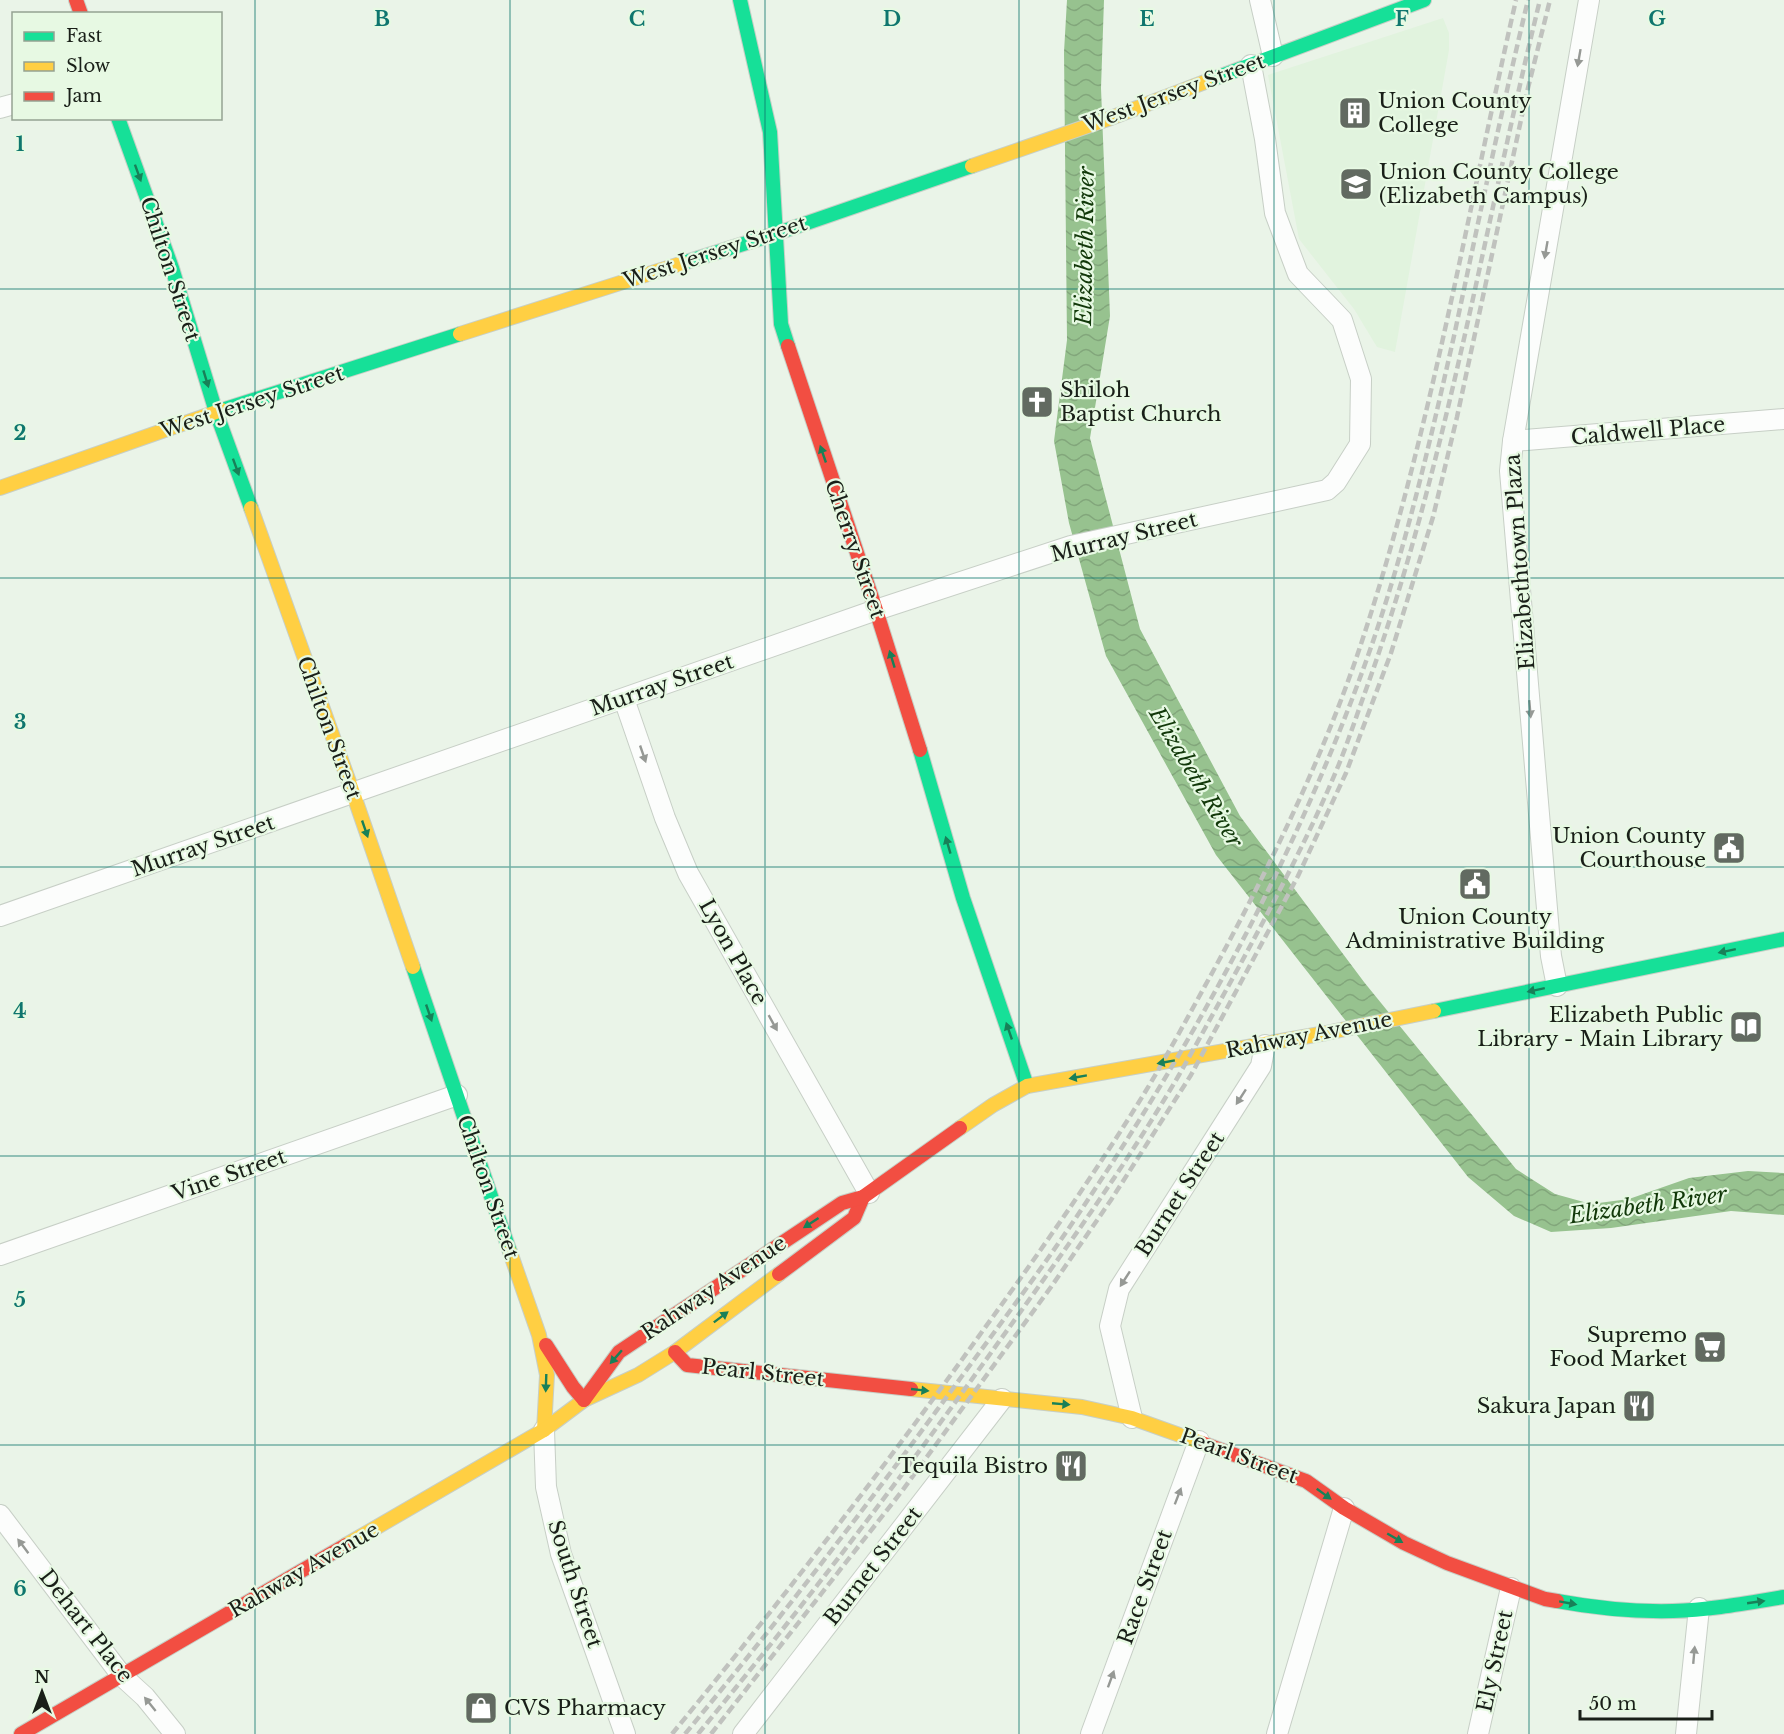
<svg xmlns="http://www.w3.org/2000/svg" width="1784" height="1734" font-family="'Libre Baskerville',serif">
  <style>
    .built { fill: #e1f3de }
    .water { fill: url(#water-waves) }
    .lines { fill: none; stroke-linecap: round; stroke-linejoin: round }
    .street-casing { stroke: #c7cfc6; stroke-width: 22 }
    .fast-casing { stroke: #c7cfc6; stroke-width: 16 }
    .slow-casing { stroke: #c7cfc6; stroke-width: 16 }
    .jam-casing { stroke: #c7cfc6; stroke-width: 16 }
    .street { stroke: #fcfdfc; stroke-width: 20 }
    .fast { stroke: #16e098; stroke-width: 14 }
    .slow { stroke: #ffcf43; stroke-width: 14 }
    .jam { stroke: #f24e42; stroke-width: 14 }
    .rail { stroke: #c0c2be; stroke-width: 4.5; stroke-dasharray: 9 4.5; stroke-linecap: butt }
    .oneway { fill: #969995 }
    .oneway2 { fill: #188058 }
    .grid { fill: none; stroke: #0f766e; stroke-width: 1.5; stroke-opacity: 0.55 }
    .labels { text-anchor: middle; dominant-baseline: central; stroke-width: 4.5; stroke-linejoin: round; paint-order: stroke }
    .street-label { font-size: 21px; fill: #191f18; stroke: #e7f9e3 }
    .poi-label { font-size: 21px; fill: #191f18; stroke: #e7f9e3; text-anchor: end }
    .water-label { font-size: 22px; font-style: italic; fill: #113809; stroke: #e7f9e3 }
    .grid-label { font-size: 20px; text-anchor: middle; font-weight: bold; fill: #0f766e; stroke: #e7f9e3; stroke-width: 4.5; stroke-linejoin: round; paint-order: stroke }
  </style>
  <defs>
    <pattern id="water-waves" width="16" height="10" patternUnits="userSpaceOnUse" patternTransform="scale(1.5)"><rect width="16" height="10" fill="#97c28f"/><path d="M0 5q4-4 8 0t8 0" fill="none" stroke="#82a67b"/></pattern>
  </defs>
  <rect width="100%" height="100%" fill="#eaf4e8"/>
  <polygon class="built" points="1443,18 1449,33 1449,50 1395,352 1377,347 1354,309 1299,239 1268,75"/>
  <polygon class="water" points="1067,0 1104,0 1101,88 1110,316 1090,438 1140,629 1240,816 1364,982 1516,1169 1555,1194 1591,1204 1629,1199 1689,1178 1748,1171 1784,1173 1784,1215 1731,1211 1611,1228 1551,1232 1514,1216 1468,1177 1216,855 1106,656 1069,523 1054,441 1067,340 1064,52"/>
  <g class="lines">
    <g class="street-casing">
      <g id="street">
        <polyline points="1260,0 1273,56"/>
        <polyline points="0,108 14,104"/>
        <polyline points="1513,441 1784,419"/>
        <polyline points="624,699 665,818 688,873 869,1193"/>
        <polyline points="0,916 876,610 1071,546 1327,490 1336,482 1360,444 1361,379 1342,320 1298,274 1275,213 1265,139 1251,65"/>
        <polyline points="1557,986 1551,956 1510,471 1513,441 1589,0"/>
        <polyline points="0,1255 457,1095"/>
        <polyline points="1132,1418 1110,1326 1119,1289 1261,1066 1265,1045"/>
        <polyline points="544,1430 546,1487 561,1554 625,1734"/>
        <polyline points="0,1515 122,1676 145,1697 175,1734"/>
        <polyline points="743,1734 1002,1399"/>
        <polyline points="1091,1734 1199,1441"/>
        <polyline points="1277,1734 1344,1508"/>
        <polyline points="1478,1734 1511,1588"/>
        <polyline points="1686,1734 1699,1608"/>
      </g>
    </g>
    <g class="fast-casing">
      <g id="fast">
        <polyline points="740,0 770,132 781,324 788,346"/>
        <polyline points="1205,82 1424,0"/>
        <polyline points="118,118 172,268 216,412 251,508"/>
        <polyline points="683,263 775,234 972,166"/>
        <polyline points="222,410 460,334"/>
        <polyline points="920,750 963,898 1027,1086"/>
        <polyline points="413,967 510,1252"/>
        <polyline points="1434,1011 1784,939"/>
        <path d="M1557,1601c38,7 77,11 116,10 37,-1 74,-8 111,-14"/>
      </g>
    </g>
    <g class="slow-casing">
      <g id="slow">
        <polyline points="972,166 1108,119 1205,82"/>
        <polyline points="460,334 683,263"/>
        <polyline points="0,488 222,410"/>
        <polyline points="251,508 353,793 413,967"/>
        <polyline points="960,1128 993,1105 1027,1086 1326,1033 1434,1011"/>
        <polyline points="510,1252 539,1335 547,1375 544,1430"/>
        <polyline points="911,1389 1082,1407 1132,1418 1202,1443"/>
        <polyline points="346,1545 544,1430 584,1400 638,1375 675,1352 779,1274"/>
      </g>
    </g>
    <g class="jam-casing">
      <g id="jam">
        <polyline points="76,0 81,14"/>
        <polyline points="788,346 876,610 920,750"/>
        <polyline points="779,1274 854,1218 863,1197"/>
        <polyline points="546,1345 573,1387 584,1400"/>
        <polyline points="675,1352 687,1365 911,1389"/>
        <polyline points="584,1400 619,1352 842,1203 863,1197 960,1128"/>
        <polyline points="1202,1443 1306,1481 1344,1508 1404,1543 1447,1563 1545,1599 1557,1601"/>
        <polyline points="21,1734 346,1545"/>
      </g>
    </g>
    <use href="#street" class="street"/>
    <use href="#fast" class="fast"/>
    <use href="#slow" class="slow"/>
    <use href="#jam" class="jam"/>
    <g class="rail">
      <path d="M672,1734c108,-132 213,-267 312,-405 58,-80 115,-161 166,-245 23,-39 45,-80 67,-120 56,-104 108,-211 145,-323 69,-209 105,-427 154,-641"/>
      <path d="M685,1734c96,-116 188,-236 277,-358 45,-61 90,-121 131,-184 112,-169 210,-351 277,-542 36,-103 60,-208 84,-314 24,-112 47,-224 74,-336"/>
      <path d="M698,1734c98,-119 192,-241 282,-366 69,-96 139,-191 199,-293 21,-37 41,-74 62,-112 34,-63 68,-127 96,-194 10,-24 18,-49 27,-74 82,-225 119,-463 176,-695"/>
      <polyline points="711,1734 902,1491 1051,1287 1111,1200 1191,1075 1298,876 1346,773 1391,653 1433,517 1457,417 1527,92 1550,0"/>
    </g>
  </g>
  <defs><path id="oneway-solid" d="M-6-.8H1V-3.2L6.5 0L1 3.2V.8H-6Z" transform="scale(1.5)"/></defs>
  <g class="oneway">
    <use href="#oneway-solid" transform="translate(1579 58) rotate(100)"/>
    <use href="#oneway-solid" transform="translate(1546 250) rotate(100)"/>
    <use href="#oneway-solid" transform="translate(1530 709) rotate(85)"/>
    <use href="#oneway-solid" transform="translate(643 754) rotate(71)"/>
    <use href="#oneway-solid" transform="translate(773 1023) rotate(61)"/>
    <use href="#oneway-solid" transform="translate(1241 1097) rotate(123)"/>
    <use href="#oneway-solid" transform="translate(1125 1279) rotate(123)"/>
    <use href="#oneway-solid" transform="translate(1178 1496) rotate(-69)"/>
    <use href="#oneway-solid" transform="translate(23 1546) rotate(-127)"/>
    <use href="#oneway-solid" transform="translate(1694 1655) rotate(-85)"/>
    <use href="#oneway-solid" transform="translate(1111 1679) rotate(-70)"/>
    <use href="#oneway-solid" transform="translate(150 1704) rotate(-129)"/>
  </g>
  <g class="oneway2">
    <use href="#oneway-solid" transform="translate(138 173) rotate(70)"/>
    <use href="#oneway-solid" transform="translate(206 379) rotate(73)"/>
    <use href="#oneway-solid" transform="translate(823 454) rotate(-109)"/>
    <use href="#oneway-solid" transform="translate(236 467) rotate(70)"/>
    <use href="#oneway-solid" transform="translate(892 659) rotate(-107)"/>
    <use href="#oneway-solid" transform="translate(365 829) rotate(71)"/>
    <use href="#oneway-solid" transform="translate(948 845) rotate(-106)"/>
    <use href="#oneway-solid" transform="translate(1727 951) rotate(168)"/>
    <use href="#oneway-solid" transform="translate(1536 990) rotate(168)"/>
    <use href="#oneway-solid" transform="translate(429 1013) rotate(71)"/>
    <use href="#oneway-solid" transform="translate(1009 1031) rotate(-109)"/>
    <use href="#oneway-solid" transform="translate(1166 1062) rotate(170)"/>
    <use href="#oneway-solid" transform="translate(1078 1077) rotate(170)"/>
    <use href="#oneway-solid" transform="translate(811 1223) rotate(147)"/>
    <use href="#oneway-solid" transform="translate(721 1317) rotate(-37)"/>
    <use href="#oneway-solid" transform="translate(616 1357) rotate(131)"/>
    <use href="#oneway-solid" transform="translate(546 1383) rotate(92)"/>
    <use href="#oneway-solid" transform="translate(920 1390) rotate(6)"/>
    <use href="#oneway-solid" transform="translate(1061 1404) rotate(5)"/>
    <use href="#oneway-solid" transform="translate(1324 1494) rotate(36)"/>
    <use href="#oneway-solid" transform="translate(1395 1538) rotate(30)"/>
    <use href="#oneway-solid" transform="translate(1756 1602) rotate(-8)"/>
    <use href="#oneway-solid" transform="translate(1568 1603) rotate(10)"/>
  </g>
  <path class="grid" d="M255,0v1734M510,0v1734M765,0v1734M1019,0v1734M1274,0v1734M1529,0v1734M0,289h1784M0,578h1784M0,867h1784M0,1156h1784M0,1445h1784"/>
  <defs>
    <g id="building-square" transform="scale(1.725)"><rect x="-9" y="-9" width="18" height="18" rx="4" fill="#626a61" stroke="#e7f9e3"/><path d="M-4-6H4V6H1V3H-1V6H-4ZM-2.5-4.3h1.7v1.8h-1.7ZM.8-4.3h1.7v1.8H.8ZM-2.5-1h1.7V.8h-1.7ZM.8-1h1.7V.8H.8Z" fill="#fff"/></g>
    <g id="university-square" transform="scale(1.725)"><rect x="-9" y="-9" width="18" height="18" rx="4" fill="#626a61" stroke="#e7f9e3"/><path d="M0-5L7-2L0 1L-7-2ZM-4 1L0 2.5L4 1V4Q0 6-4 4Z" fill="#fff"/></g>
    <g id="church-square" transform="scale(1.725)"><rect x="-9" y="-9" width="18" height="18" rx="4" fill="#626a61" stroke="#e7f9e3"/><path d="M-1.2-6h2.4v3.5h3.3v2.4h-3.3V6h-2.4V-.1h-3.3v-2.4h3.3Z" fill="#fff"/></g>
    <g id="civic-square" transform="scale(1.725)"><rect x="-9" y="-9" width="18" height="18" rx="4" fill="#626a61" stroke="#e7f9e3"/><path d="M-.6-6.5H3V-4.5H.6V-3L4-1V1h2V6H-6V1h2V-1L-.6-3ZM-1.2 2.5V6h2.4V2.5Z" fill="#fff"/></g>
    <g id="library-square" transform="scale(1.725)"><rect x="-9" y="-9" width="18" height="18" rx="4" fill="#626a61" stroke="#e7f9e3"/><path d="M-6-4Q-3-5.5-.7-3.5V5Q-3 3-6 4ZM6-4Q3-5.5 .7-3.5V5Q3 3 6 4Z" fill="#fff"/></g>
    <g id="supermarket-square" transform="scale(1.725)"><rect x="-9" y="-9" width="18" height="18" rx="4" fill="#626a61" stroke="#e7f9e3"/><path d="M-6-5.5h2.5l.6 2H6L4.5 2H-2.5L-4.4-4H-6ZM-1.5 3.2a1.3 1.3 0 1 0 .1 0ZM3 3.2a1.3 1.3 0 1 0 .1 0Z" fill="#fff"/></g>
    <g id="restaurant-square" transform="scale(1.725)"><rect x="-9" y="-9" width="18" height="18" rx="4" fill="#626a61" stroke="#e7f9e3"/><path d="M-5-6h1v4h1v-4h1v4h1v-4h1v5L-1.5 .5V6h-2V.5L-5-1ZM5-6V6H3V1.5H1.5Q1.5-4 5-6Z" fill="#fff"/></g>
    <g id="shop-square" transform="scale(1.725)"><rect x="-9" y="-9" width="18" height="18" rx="4" fill="#626a61" stroke="#e7f9e3"/><path d="M-5-2.5h2.3a2.7 3.5 0 0 1 5.4 0H5L5.5 6h-11ZM-1.5-2.5h3a1.5 2.3 0 0 0-3 0Z" fill="#fff"/></g>
  </defs>
  <g fill-rule="evenodd">
    <use href="#building-square" x="1355" y="113"/>
    <use href="#university-square" x="1356" y="184"/>
    <use href="#church-square" x="1037" y="402"/>
    <use href="#civic-square" x="1729" y="848"/>
    <use href="#civic-square" x="1475" y="884"/>
    <use href="#library-square" x="1746" y="1027"/>
    <use href="#supermarket-square" x="1710" y="1347"/>
    <use href="#restaurant-square" x="1639" y="1406"/>
    <use href="#restaurant-square" x="1071" y="1466"/>
    <use href="#shop-square" x="481" y="1708"/>
  </g>
  <g class="labels">
    <g class="street-label">
      <text transform="translate(1174 93) rotate(-20)">West Jersey Street</text>
      <text transform="translate(715 252) rotate(-18)">West Jersey Street</text>
      <text transform="translate(170 269) rotate(72)">Chilton Street</text>
      <text transform="translate(252 402) rotate(-18)">West Jersey Street</text>
      <text transform="translate(1648 431) rotate(-5)">Caldwell Place</text>
      <text transform="translate(1124 537) rotate(-14)">Murray Street</text>
      <text transform="translate(855 549) rotate(71)">Cherry Street</text>
      <text transform="translate(1520 562) rotate(-94)">Elizabethtown Plaza</text>
      <text transform="translate(662 685) rotate(-19)">Murray Street</text>
      <text transform="translate(329 728) rotate(70)">Chilton Street</text>
      <text transform="translate(203 846) rotate(-19)">Murray Street</text>
      <text transform="translate(733 952) rotate(61)">Lyon Place</text>
      <text transform="translate(1309 1035) rotate(-11)">Rahway Avenue</text>
      <text transform="translate(229 1175) rotate(-19)">Vine Street</text>
      <text transform="translate(488 1187) rotate(71)">Chilton Street</text>
      <text transform="translate(1180 1194) rotate(-57)">Burnet Street</text>
      <text transform="translate(714 1288) rotate(-34)">Rahway Avenue</text>
      <text transform="translate(763 1373) rotate(6)">Pearl Street</text>
      <text transform="translate(1239 1456) rotate(20)">Pearl Street</text>
      <text transform="translate(873 1566) rotate(-52)">Burnet Street</text>
      <text transform="translate(304 1570) rotate(-30)">Rahway Avenue</text>
      <text transform="translate(575 1584) rotate(72)">South Street</text>
      <text transform="translate(1145 1587) rotate(-70)">Race Street</text>
      <text transform="translate(86 1626) rotate(52)">Dehart Place</text>
      <text transform="translate(1495 1661) rotate(-78)">Ely Street</text>
    </g>
    <g class="poi-label">
      <text x="1378" y="101" text-anchor="start">Union County<tspan x="1378" dy="24">College</tspan></text>
      <text x="1379" y="172" text-anchor="start">Union County College<tspan x="1379" dy="24">(Elizabeth Campus)</tspan></text>
      <text x="1060" y="390" text-anchor="start">Shiloh<tspan x="1060" dy="24">Baptist Church</tspan></text>
      <text x="1706" y="836">Union County<tspan x="1706" dy="24">Courthouse</tspan></text>
      <text x="1475" y="917" text-anchor="middle">Union County<tspan x="1475" dy="24">Administrative Building</tspan></text>
      <text x="1723" y="1015">Elizabeth Public<tspan x="1723" dy="24">Library - Main Library</tspan></text>
      <text x="1687" y="1335">Supremo<tspan x="1687" dy="24">Food Market</tspan></text>
      <text x="1616" y="1406">Sakura Japan</text>
      <text x="1048" y="1466">Tequila Bistro</text>
      <text x="504" y="1708" text-anchor="start">CVS Pharmacy</text>
    </g>
    <g class="water-label">
      <text transform="translate(1085 246) rotate(-89)">Elizabeth River</text>
      <text transform="translate(1196 777) rotate(59)">Elizabeth River</text>
      <text transform="translate(1648 1205) rotate(-8)">Elizabeth River</text>
    </g>
  </g>
  <g class="grid-label">
    <text x="382" y="26">B</text>
    <text x="637" y="26">C</text>
    <text x="892" y="26">D</text>
    <text x="1147" y="26">E</text>
    <text x="1402" y="26">F</text>
    <text x="1657" y="26">G</text>
    <text x="20" y="151">1</text>
    <text x="20" y="440">2</text>
    <text x="20" y="729">3</text>
    <text x="20" y="1018">4</text>
    <text x="20" y="1307">5</text>
    <text x="20" y="1596">6</text>
  </g>
  <rect x="12" y="12" width="210" height="108" fill="#e7f9e3" stroke="#95a292" stroke-width="1.5"/>
  <rect x="24" y="32" width="30" height="9" fill="#16e098" stroke="#95a292" stroke-width="1.5"/>
  <text x="66" y="42" font-size="18" fill="#191f18">Fast</text>
  <rect x="24" y="62" width="30" height="9" fill="#ffcf43" stroke="#95a292" stroke-width="1.5"/>
  <text x="66" y="72" font-size="18" fill="#191f18">Slow</text>
  <rect x="24" y="92" width="30" height="9" fill="#f24e42" stroke="#95a292" stroke-width="1.5"/>
  <text x="66" y="102" font-size="18" fill="#191f18">Jam</text>
  <g transform="translate(42 1692)" stroke="#e7f9e3" stroke-width="4.5" paint-order="stroke">
  <path d="M0-4.5L10 22L0 15L-10 22Z" fill="#191f18"/>
  <text y="-9" font-size="16" font-weight="bold" text-anchor="middle" fill="#191f18">N</text>
  </g>
  <path d="M1580 1710v9h132v-9" fill="none" stroke="#191f18" stroke-width="3"/>
  <text x="1589" y="1710" font-size="18" fill="#191f18" stroke="#e7f9e3" stroke-width="4.5" paint-order="stroke">50 m</text>
</svg>
